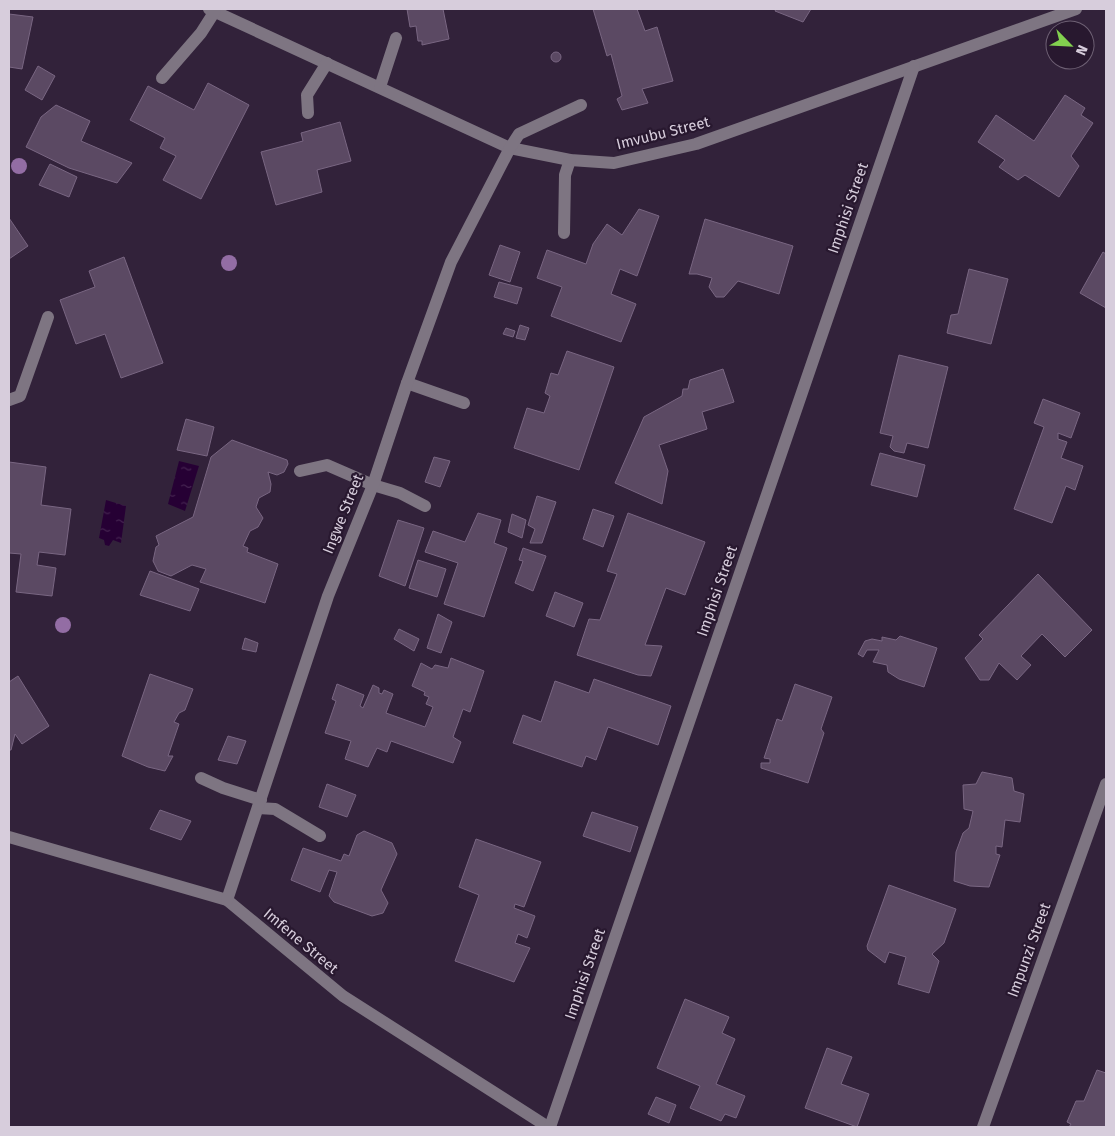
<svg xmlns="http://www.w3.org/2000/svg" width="1115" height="1136" font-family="'Fira Sans',sans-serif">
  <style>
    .water { fill: url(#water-ripples) }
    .building { fill: #5b4963; stroke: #796682 }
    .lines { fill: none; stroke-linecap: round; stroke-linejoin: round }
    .minor { stroke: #7e7582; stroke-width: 12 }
    .tree { fill: #936da4 }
    .labels { text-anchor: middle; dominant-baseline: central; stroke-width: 4.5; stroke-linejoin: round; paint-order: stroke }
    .street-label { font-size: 15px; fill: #d7cddc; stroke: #28182f }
  </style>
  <defs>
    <pattern id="water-ripples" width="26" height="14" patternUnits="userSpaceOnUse" patternTransform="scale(1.25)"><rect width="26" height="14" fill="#260034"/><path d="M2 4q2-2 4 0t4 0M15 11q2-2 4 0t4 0" fill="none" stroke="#452451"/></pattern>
  </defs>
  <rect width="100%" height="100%" fill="#32223a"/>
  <g class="water">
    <polygon points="179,461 199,466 185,511 168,504"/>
    <polygon points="106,500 126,506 121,543 113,540 109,546 105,545 104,540 99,538"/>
  </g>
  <g class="building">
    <polygon points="407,9 443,9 449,39 422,45 422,41 418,41 416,26 410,27"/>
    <polygon points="593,9 637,9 645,31 657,27 673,81 642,89 648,103 622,110 617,99 622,96 611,54 607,56"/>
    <polygon points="776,9 811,9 803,22 775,11"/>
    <polygon points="9,14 33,17 22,69 9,67"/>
    <circle cx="556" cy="57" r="5"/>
    <polygon points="38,66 55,76 42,100 25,90"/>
    <polygon points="208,83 249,105 201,199 163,180 176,156 160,148 165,138 130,120 148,86 194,110"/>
    <polygon points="1065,95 1085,108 1081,115 1093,123 1071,156 1079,166 1059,197 1025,175 1018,180 999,167 1005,160 978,142 996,115 1034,141"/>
    <polygon points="56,105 90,121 81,141 132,163 117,183 69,168 26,147 41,117"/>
    <polygon points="340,122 351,161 317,170 322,192 276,205 261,152 303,141 301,133"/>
    <polygon points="50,164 77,177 69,197 39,185"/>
    <polygon points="639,209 659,216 637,276 620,269 611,294 636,304 621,342 551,316 562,287 537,278 547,250 586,264 593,244 607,224 622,235"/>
    <polygon points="9,218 28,246 9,259"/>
    <polygon points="705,219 793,246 779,294 738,281 724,297 716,297 709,287 712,278 697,274 689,274"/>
    <polygon points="500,245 520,252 510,282 489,275"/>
    <polygon points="1103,252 1106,254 1106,308 1080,293"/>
    <polygon points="124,257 163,363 121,378 105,334 76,344 60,300 95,287 89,271"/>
    <polygon points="969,269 1008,279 991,344 947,333 951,315 958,314"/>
    <polygon points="499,282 522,288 517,304 494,297"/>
    <polygon points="520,325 529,328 525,340 516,338"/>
    <polygon points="506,328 515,331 513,337 503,334"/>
    <polygon points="567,351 614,367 579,470 514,448 527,408 544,413 550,396 545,393 551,373 558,375"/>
    <polygon points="899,355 948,367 928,448 907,443 904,453 894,451 890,447 893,436 880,433"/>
    <polygon points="723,369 734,402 702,412 707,429 659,445 668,471 662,504 615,483 644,417 682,396 683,389 688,389 690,380"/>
    <polygon points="1043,399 1080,413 1071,438 1058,433 1058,439 1067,442 1061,458 1083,466 1075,490 1066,486 1052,523 1014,509 1044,427 1034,423"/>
    <polygon points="186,419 214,427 207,456 177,450"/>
    <polygon points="232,440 287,460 288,464 284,472 277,475 268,472 271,484 270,492 259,498 256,507 263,518 258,527 250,531 243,546 248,548 247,552 278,564 265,603 200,582 206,569 192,565 171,576 158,571 153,561 156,547 159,545 156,536 193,517 211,457"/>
    <polygon points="880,453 925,465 917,497 871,485"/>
    <polygon points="434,457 450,461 440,487 425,482"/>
    <polygon points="9,462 46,467 41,505 71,509 65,555 39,552 37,565 56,568 52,596 16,592 21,554 9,553"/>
    <polygon points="537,496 556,502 542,543 530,543 535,529 528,525"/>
    <polygon points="593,509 614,516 603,547 583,539"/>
    <polygon points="478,513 501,520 494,543 507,548 484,617 444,604 458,563 425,552 433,531 465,542"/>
    <polygon points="628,513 705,542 685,595 666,588 645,645 662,646 651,676 638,675 577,655 589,619 600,620 617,574 607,571"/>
    <polygon points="512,514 526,520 522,538 508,532"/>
    <polygon points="398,520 424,528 405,586 379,576"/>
    <polygon points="523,548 546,556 533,591 515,583 523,561 519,560"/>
    <polygon points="418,560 446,569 437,597 409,588"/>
    <polygon points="150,571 199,589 190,611 140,595"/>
    <polygon points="1038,574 1092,630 1065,657 1042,634 1021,656 1031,665 1017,680 999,663 989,680 980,680 965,658 983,639 979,635"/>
    <polygon points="555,592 583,603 574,627 546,616"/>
    <polygon points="438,614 452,622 441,653 427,648"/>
    <polygon points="399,629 419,639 414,651 394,639"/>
    <polygon points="900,636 937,648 924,687 899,679 888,672 887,665 873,662 879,650 867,650 863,657 858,654 865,641 872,639 882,641 882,637 896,640"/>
    <polygon points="245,638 258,643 256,652 242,649"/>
    <polygon points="451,658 484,671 470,712 463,709 453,737 461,742 453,763 391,741 387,752 377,748 368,767 345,759 351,741 325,733 336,701 332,699 337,684 364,695 360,706 363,708 373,685 379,688 379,693 382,694 384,690 393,694 386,713 425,727 433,707 426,704 429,697 424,695 425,692 412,686 421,663 432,669 435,665 448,668"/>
    <polygon points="150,674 193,689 185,710 179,713 174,722 179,724 168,756 173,756 165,771 148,767 122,756"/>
    <polygon points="18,676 49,726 22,744 15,734 11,750 9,750 9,682"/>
    <polygon points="594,679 671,706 658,745 608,727 596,760 586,756 582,767 513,743 523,715 541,722 555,681 589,693"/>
    <polygon points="795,684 832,697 821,729 824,733 808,783 761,768 761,763 770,763 770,759 764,758 777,719 782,721"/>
    <polygon points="228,736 246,741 237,764 218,760"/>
    <polygon points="982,772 1012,778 1014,791 1024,794 1020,822 1005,820 1002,847 996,846 996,854 1000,855 989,887 970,886 954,881 956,852 963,833 969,828 973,811 964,809 963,785 976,784"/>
    <polygon points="327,784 356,795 347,817 319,807"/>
    <polygon points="160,810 191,821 181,840 150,829"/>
    <polygon points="592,812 638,827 630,852 583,836"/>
    <polygon points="364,831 392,843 397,854 381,890 388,903 383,913 372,916 334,902 329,896 337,872 329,870 320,892 291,880 303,848 341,861 344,854 349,856 357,835"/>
    <polygon points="476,839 541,862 524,907 515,904 514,908 535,916 527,938 518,934 515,943 530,948 514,982 455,961 479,895 459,887"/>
    <polygon points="889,885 956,909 944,943 932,954 939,961 929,993 898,984 906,957 889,952 885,963 868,950 867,946"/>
    <polygon points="685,999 729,1017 722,1033 735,1039 716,1084 745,1096 736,1118 725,1114 721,1121 690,1108 700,1086 657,1068"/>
    <polygon points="827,1048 852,1057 841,1084 869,1094 857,1127 805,1108"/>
    <polygon points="1097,1070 1106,1073 1106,1127 1069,1127 1071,1124 1067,1122 1076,1101 1084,1101"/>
    <polygon points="656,1097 676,1105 669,1123 648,1114"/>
  </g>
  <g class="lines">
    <g class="minor">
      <polyline points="209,9 510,148 570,160 614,163 696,144 1076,9"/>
      <polyline points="162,78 201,33 215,11"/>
      <polyline points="380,87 396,38"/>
      <polyline points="308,113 307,95 327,63"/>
      <polyline points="564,233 565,175 570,160"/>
      <polyline points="407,383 464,403"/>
      <polyline points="9,400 20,396 48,317"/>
      <polyline points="300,471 327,465 373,485 400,493 425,506"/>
      <polyline points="201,778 223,788 261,800"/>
      <polyline points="258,808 275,809 320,836"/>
      <polyline points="9,837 227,900 343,996 548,1127"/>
      <polyline points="227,900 328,596 373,485 407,383 451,262 510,148 519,134 581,105"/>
      <polyline points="550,1127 914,66"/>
      <polyline points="983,1127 1106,784"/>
    </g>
  </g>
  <g class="tree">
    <circle cx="19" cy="166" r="8"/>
    <circle cx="229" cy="263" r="8"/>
    <circle cx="63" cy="625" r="8"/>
  </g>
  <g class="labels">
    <g class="street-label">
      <text transform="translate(663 133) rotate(-14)">Imvubu Street</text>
      <text transform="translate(848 208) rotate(-71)">Imphisi Street</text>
      <text transform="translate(343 514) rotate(-68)">Ingwe Street</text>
      <text transform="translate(717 591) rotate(-71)">Imphisi Street</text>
      <text transform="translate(301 941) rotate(40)">Imfene Street</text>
      <text transform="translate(1029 950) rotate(-70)">Impunzi Street</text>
      <text transform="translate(585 974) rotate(-71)">Imphisi Street</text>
    </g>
  </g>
  <rect width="1115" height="1136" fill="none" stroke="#d7cddc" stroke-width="20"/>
  <g transform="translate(1070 45) rotate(114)"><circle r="24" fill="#28182f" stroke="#6e6074"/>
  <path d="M0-4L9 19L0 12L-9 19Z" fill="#82d04f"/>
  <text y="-8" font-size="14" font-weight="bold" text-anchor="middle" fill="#d7cddc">N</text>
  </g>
</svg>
